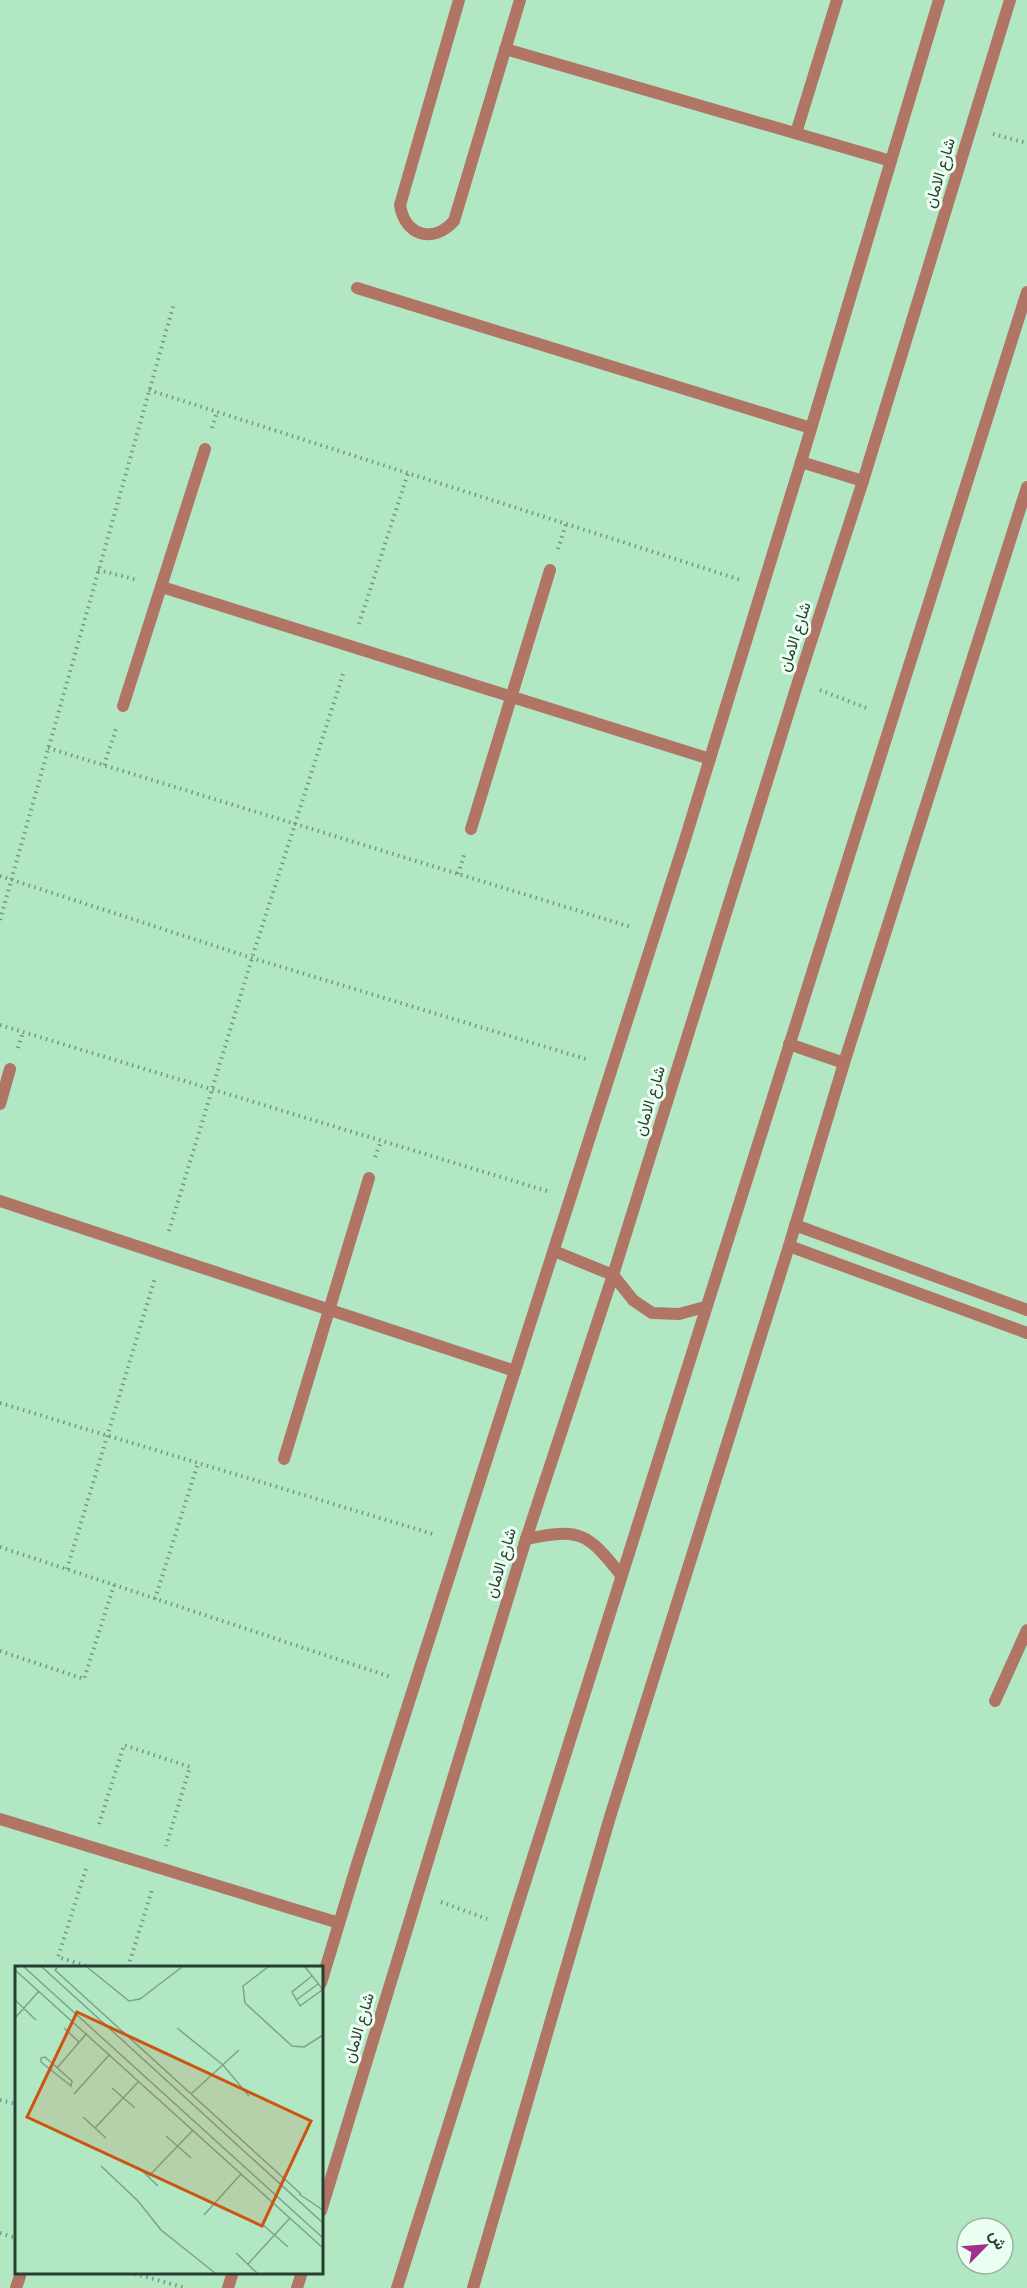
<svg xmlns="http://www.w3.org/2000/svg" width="1027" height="2288" font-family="Signika,Vazirmatn,sans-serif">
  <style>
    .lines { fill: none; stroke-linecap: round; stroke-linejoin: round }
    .path { stroke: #739a80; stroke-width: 4; stroke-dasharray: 1.5 4.5; stroke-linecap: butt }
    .service { stroke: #b07565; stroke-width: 12 }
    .minor { stroke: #b07565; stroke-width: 12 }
    .tertiary { stroke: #b07565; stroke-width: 12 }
    .labels { text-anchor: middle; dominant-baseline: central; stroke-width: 6; stroke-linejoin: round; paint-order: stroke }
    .street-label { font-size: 16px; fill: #283e30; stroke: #eafff1 }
    .inset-road { fill: none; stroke: #7ba389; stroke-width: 1.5 }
    .view { fill: #cb5511; fill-opacity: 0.15; stroke: #cb5511; stroke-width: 3 }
    .inset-edge { fill: none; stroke: #283e30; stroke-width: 3 }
  </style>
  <rect width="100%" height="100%" fill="#b2e7c4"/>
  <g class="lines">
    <g class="path">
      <polyline points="993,134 1027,143"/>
      <polyline points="149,390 741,580"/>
      <polyline points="212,428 217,412"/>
      <polyline points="558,549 566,524"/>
      <polyline points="98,570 138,580"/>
      <polyline points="359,624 408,473"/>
      <polyline points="820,690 869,709"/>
      <polyline points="48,748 631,927"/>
      <polyline points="104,765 116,729"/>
      <polyline points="458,874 465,852"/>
      <polyline points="0,876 252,958 589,1060"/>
      <polyline points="0,920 174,303"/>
      <polyline points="0,1025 547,1191"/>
      <polyline points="18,1048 23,1032"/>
      <polyline points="375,1157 381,1141"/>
      <polyline points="169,1231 252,958 344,671"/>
      <polyline points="0,1403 436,1535"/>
      <polyline points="0,1547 391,1677"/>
      <polyline points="67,1569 155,1278"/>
      <polyline points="155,1599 198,1463"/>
      <polyline points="0,1651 84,1679 114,1585"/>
      <polyline points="99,1824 124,1745 190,1767 166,1846"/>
      <polyline points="86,1869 58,1957 89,1967"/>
      <polyline points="441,1902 487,1919"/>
      <polyline points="128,1967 152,1890"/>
      <polyline points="0,2100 16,2104"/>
      <polyline points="0,2233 16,2238"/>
      <polyline points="129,2272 185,2288"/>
    </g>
    <g class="service">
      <path d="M459,0l-59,205c5,31 33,39 54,16l66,-221"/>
      <polyline points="505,49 891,161"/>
      <polyline points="796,133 837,0"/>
      <polyline points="357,288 811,428"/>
      <polyline points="162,587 710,759"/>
      <polyline points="123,706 205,449"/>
      <polyline points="471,829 550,570"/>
      <polyline points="0,1104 10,1069"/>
      <polyline points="0,1201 515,1371"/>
      <polyline points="284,1459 369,1178"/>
      <polyline points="0,1819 339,1923"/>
      <polyline points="16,2288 20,2276"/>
    </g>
    <g class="minor">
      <polyline points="795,1225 1027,1310"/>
      <polyline points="789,1246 1027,1333"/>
      <polyline points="995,1701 1027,1630"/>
      <polyline points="321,1983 358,1861 684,843 801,462 939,0"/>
      <polyline points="228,2288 233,2272"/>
      <polyline points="473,2288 610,1817 789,1246 844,1063 1027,487"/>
    </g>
    <g class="tertiary">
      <polyline points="801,462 863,481"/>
      <polyline points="789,1044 844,1063"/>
      <polyline points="554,1251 613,1275 633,1300 652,1313 679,1314 705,1307"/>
      <path d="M526,1539c54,-11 61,-7 95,36"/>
      <polyline points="321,2211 526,1539 613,1275 798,682 863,481 1010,0"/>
      <polyline points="297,2288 302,2272"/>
      <polyline points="397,2288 1027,292"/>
    </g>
  </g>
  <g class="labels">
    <g class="street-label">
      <text transform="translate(940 173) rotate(-73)">شارع الامان</text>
      <text transform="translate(795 637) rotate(-72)">شارع الامان</text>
      <text transform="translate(650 1101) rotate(-73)">شارع الامان</text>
      <text transform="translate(501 1563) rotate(-73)">شارع الامان</text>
      <text transform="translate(359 2028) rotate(-73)">شارع الامان</text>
    </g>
  </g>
  <g transform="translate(15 1966)">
    <rect width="308" height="308" fill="#b2e7c4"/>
    <path class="inset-road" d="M9,1l299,271M27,1l281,256M43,1l-3,3 246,224M72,1l42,34 11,-2 42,-32M253,1l-25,19 2,17 47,43 12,1 19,-12M290,1l16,20 1,3 -22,16 -8,-14 20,-16M0,4l308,278M0,34l21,20M281,34l22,-16M0,52l24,-27M49,62l15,14M162,62l46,37 26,31M30,91l27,24 -1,5 -30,-24v-4zM42,102l30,-35M97,122l23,20M59,128l36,-40M176,128l48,-44M68,151l23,21M80,162l44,-47M151,170l25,22M86,200l37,35 23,29 54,43M123,201l20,19M133,211l45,-47M284,228l24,16M189,249l37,-41M247,258l26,23M221,287l21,20M233,298l42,-46"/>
    <path class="view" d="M62,46l234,109 -49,105 -235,-109z"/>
    <rect width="308" height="308" class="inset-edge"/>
  </g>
  <g transform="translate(985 2246) rotate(65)"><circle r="28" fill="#eafff1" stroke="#9cb2a4" stroke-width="1.5"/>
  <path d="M0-4.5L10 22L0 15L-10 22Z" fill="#a1318e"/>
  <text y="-9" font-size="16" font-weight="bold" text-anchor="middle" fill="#283e30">ش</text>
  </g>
</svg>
